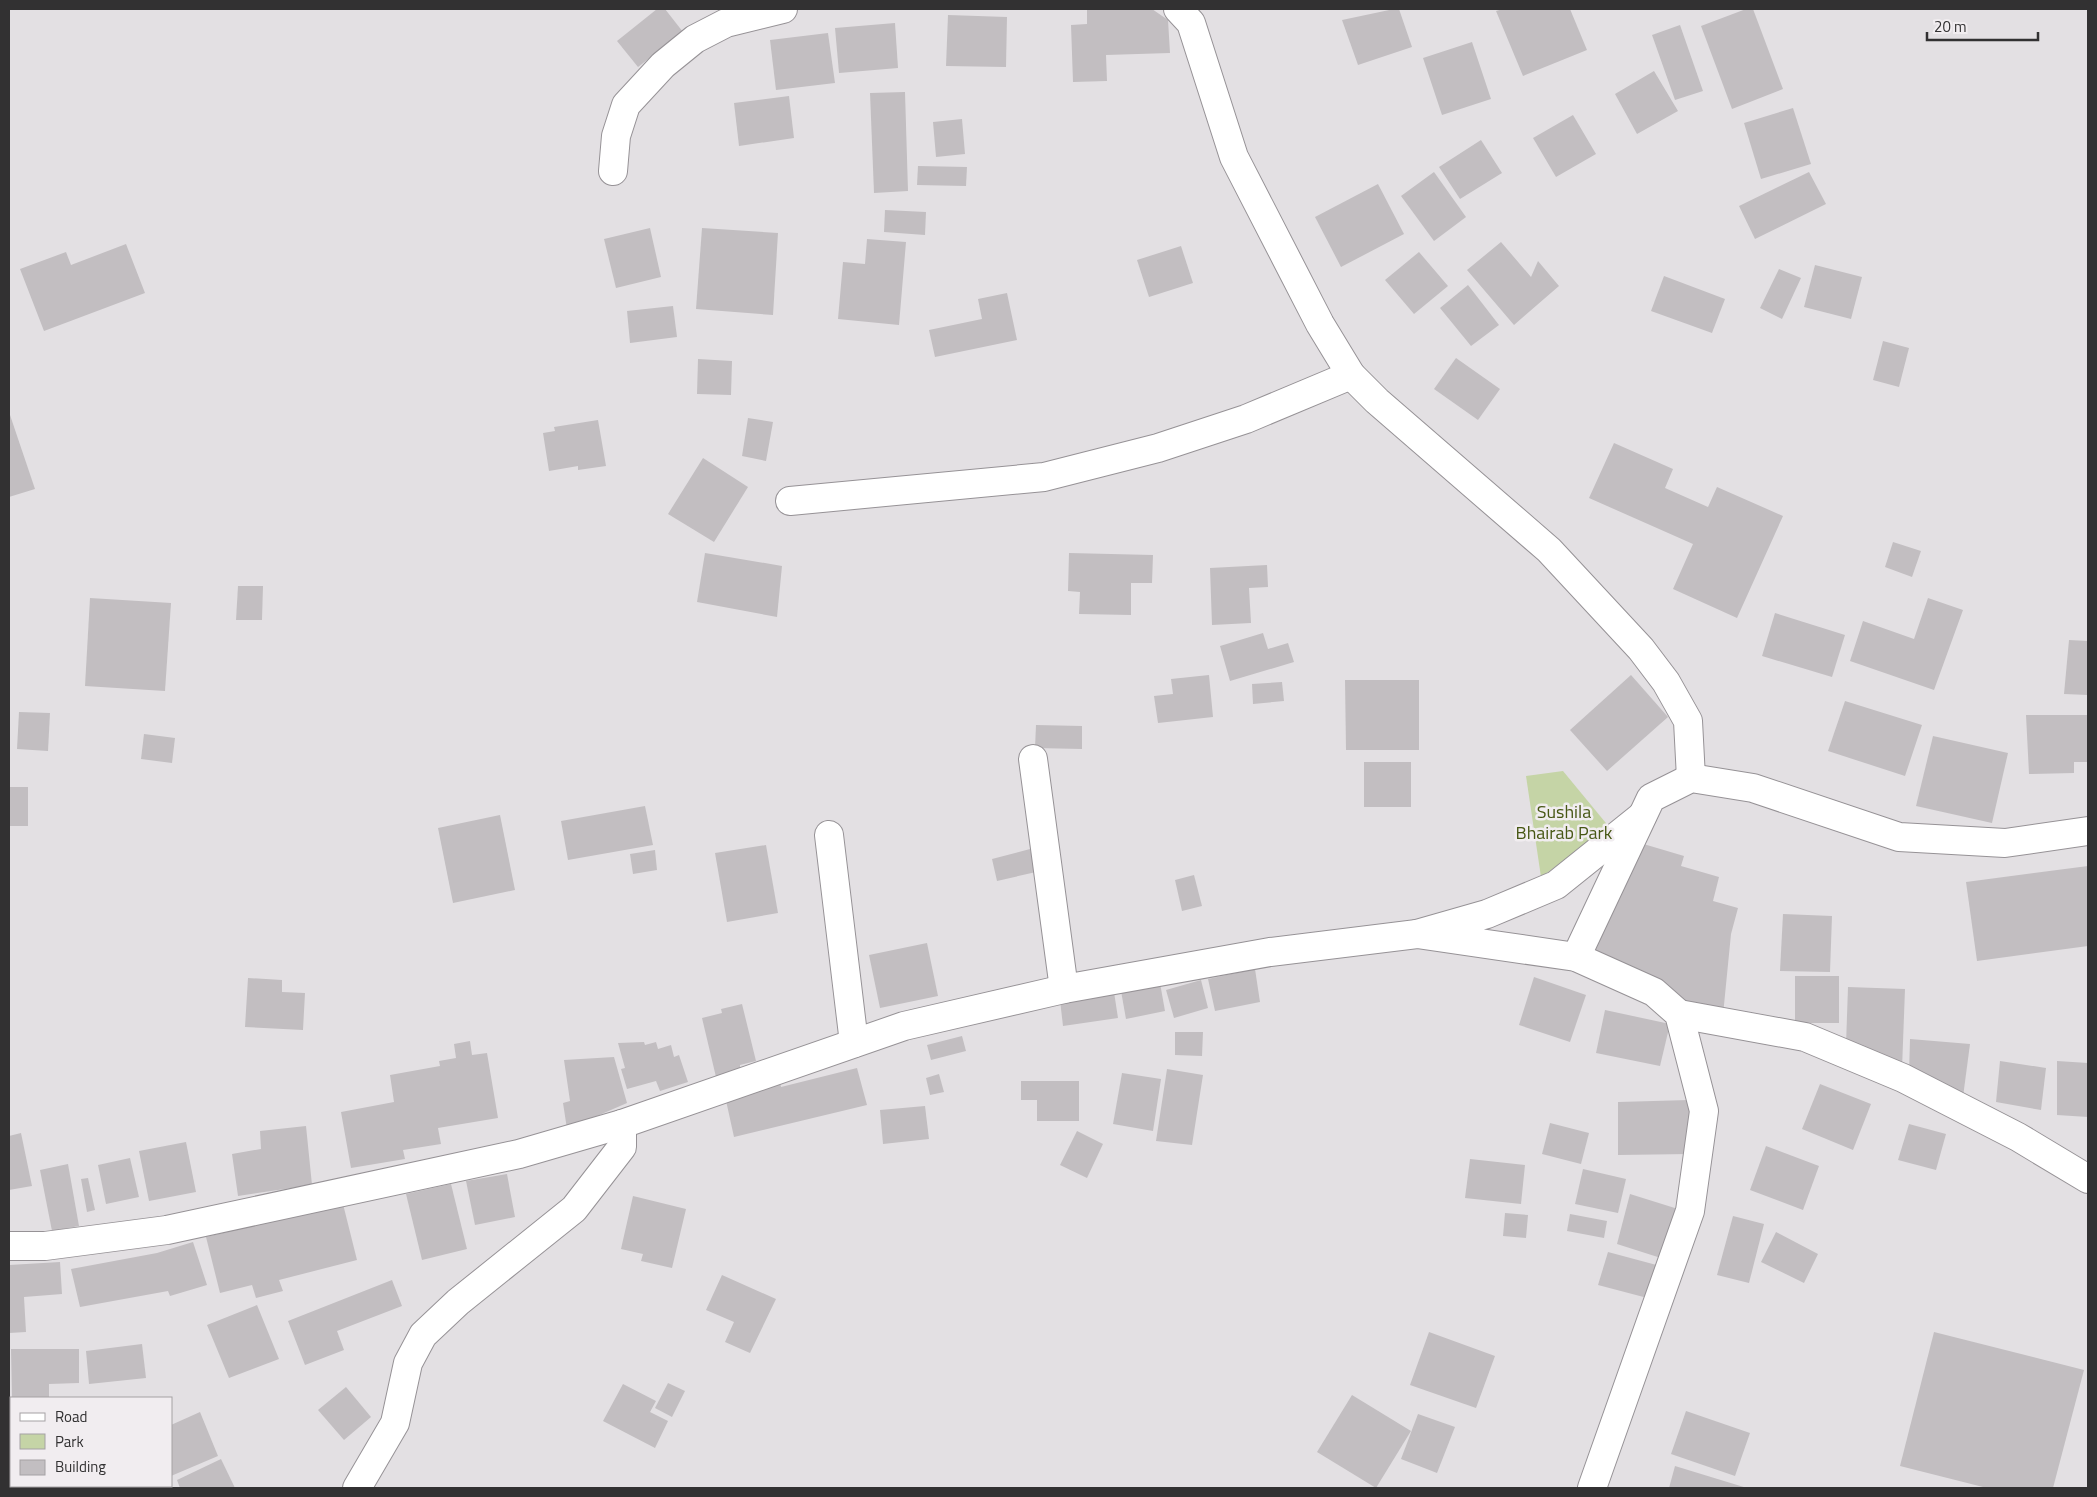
<svg xmlns="http://www.w3.org/2000/svg" width="2097" height="1497" font-family="'Titillium Web',sans-serif">
  <style>
    .green { fill: #c5d4a6 }
    .building { fill: #c2bec1 }
    .lines { fill: none; stroke-linecap: round; stroke-linejoin: round }
    .minor-casing { stroke: #969296; stroke-width: 30 }
    .minor { stroke: #fff; stroke-width: 28 }
    .labels { text-anchor: middle; dominant-baseline: central; stroke-width: 5; stroke-linejoin: round; paint-order: stroke }
    .park-label { font-size: 18px; fill: #475714; stroke: #f1edf0 }
  </style>
  <rect width="100%" height="100%" fill="#e3e0e3"/>
  <polygon class="green" points="1563,771 1610,828 1541,877 1526,776"/>
  <g class="building">
    <polygon points="657,9 665,9 683,32 638,67 617,41"/>
    <polygon points="1087,9 1152,9 1168,20 1170,53 1106,55 1107,81 1073,82 1071,25 1087,24"/>
    <polygon points="1394,9 1399,9 1412,47 1358,65 1342,20"/>
    <polygon points="1503,9 1570,9 1587,50 1523,76 1496,11"/>
    <polygon points="1746,9 1753,9 1783,89 1732,109 1701,26"/>
    <polygon points="948,15 1007,17 1006,67 946,66"/>
    <polygon points="895,23 898,68 839,73 835,28"/>
    <polygon points="1680,25 1703,91 1675,100 1652,35"/>
    <polygon points="828,33 835,83 776,90 770,40"/>
    <polygon points="1472,42 1491,99 1442,115 1423,58"/>
    <polygon points="1654,71 1678,111 1637,134 1615,94"/>
    <polygon points="905,92 908,191 874,193 870,93"/>
    <polygon points="789,96 794,138 739,146 734,103"/>
    <polygon points="1793,108 1811,164 1761,179 1744,123"/>
    <polygon points="1573,115 1596,154 1556,177 1533,138"/>
    <polygon points="962,119 965,154 936,157 933,122"/>
    <polygon points="1481,140 1502,173 1460,199 1439,167"/>
    <polygon points="918,166 967,167 966,186 917,185"/>
    <polygon points="1434,172 1466,217 1434,241 1401,196"/>
    <polygon points="1809,172 1826,204 1755,239 1739,206"/>
    <polygon points="1378,184 1404,234 1341,267 1315,217"/>
    <polygon points="885,210 926,212 925,235 884,232"/>
    <polygon points="650,228 661,277 616,288 604,239"/>
    <polygon points="702,228 778,233 773,315 696,309"/>
    <polygon points="867,239 906,242 899,325 838,319 843,262 865,264"/>
    <polygon points="1501,242 1531,277 1538,261 1559,286 1514,325 1467,270"/>
    <polygon points="126,244 145,293 44,331 20,269 66,252 71,265"/>
    <polygon points="1181,246 1193,283 1149,297 1137,260"/>
    <polygon points="1419,252 1448,286 1414,314 1385,280"/>
    <polygon points="1815,265 1862,277 1851,319 1804,307"/>
    <polygon points="1779,269 1801,278 1782,319 1760,308"/>
    <polygon points="1664,276 1725,299 1712,333 1651,311"/>
    <polygon points="1468,285 1499,325 1471,346 1440,308"/>
    <polygon points="1007,293 1017,340 935,357 929,330 982,319 978,299"/>
    <polygon points="673,306 677,337 630,343 627,311"/>
    <polygon points="1883,341 1909,348 1899,387 1873,380"/>
    <polygon points="1456,358 1500,389 1478,420 1434,389"/>
    <polygon points="698,359 732,361 731,395 697,394"/>
    <polygon points="9,412 35,489 9,497"/>
    <polygon points="748,418 773,422 766,461 742,456"/>
    <polygon points="598,420 606,466 578,470 578,466 549,471 543,433 555,431 554,427"/>
    <polygon points="1614,443 1673,469 1665,488 1708,507 1717,487 1783,516 1737,618 1673,589 1693,544 1589,498"/>
    <polygon points="703,458 748,487 714,542 668,514"/>
    <polygon points="1893,542 1921,551 1912,577 1885,567"/>
    <polygon points="705,553 782,566 777,617 697,602"/>
    <polygon points="1069,553 1153,555 1152,583 1131,583 1131,615 1079,614 1080,592 1068,591"/>
    <polygon points="1267,565 1268,587 1249,588 1251,623 1212,625 1210,568"/>
    <polygon points="238,586 263,586 262,620 236,620"/>
    <polygon points="90,598 171,603 165,691 85,686"/>
    <polygon points="1928,598 1963,610 1934,690 1850,661 1863,621 1914,639"/>
    <polygon points="1775,613 1845,635 1832,677 1762,656"/>
    <polygon points="1263,633 1268,649 1288,643 1294,662 1230,681 1220,646"/>
    <polygon points="2069,640 2088,641 2088,695 2064,694"/>
    <polygon points="1209,675 1213,717 1158,723 1154,696 1173,694 1171,679"/>
    <polygon points="1631,675 1668,717 1607,771 1570,730"/>
    <polygon points="1345,680 1419,680 1419,750 1346,750"/>
    <polygon points="1282,682 1284,701 1253,704 1252,684"/>
    <polygon points="1845,701 1922,725 1905,776 1828,751"/>
    <polygon points="19,712 50,713 48,751 17,749"/>
    <polygon points="2026,715 2088,715 2088,762 2074,762 2074,773 2029,774"/>
    <polygon points="1036,725 1082,726 1082,749 1035,748"/>
    <polygon points="144,734 175,738 172,763 141,759"/>
    <polygon points="1933,736 2008,753 1992,823 1916,806"/>
    <rect x="1364" y="762" width="47" height="45"/>
    <rect x="9" y="787" width="19" height="39"/>
    <polygon points="645,806 653,845 568,860 561,821"/>
    <polygon points="500,815 515,890 453,903 438,828"/>
    <polygon points="1630,840 1684,856 1681,866 1719,877 1713,901 1738,908 1731,934 1723,1015 1654,992 1576,957"/>
    <polygon points="766,845 778,913 727,922 715,853"/>
    <polygon points="1030,849 1036,872 997,881 992,859"/>
    <polygon points="655,850 657,870 633,874 630,854"/>
    <polygon points="2088,866 2088,946 1977,961 1966,882"/>
    <polygon points="1194,875 1202,906 1182,911 1175,880"/>
    <polygon points="1783,914 1832,916 1830,972 1780,971"/>
    <polygon points="927,943 938,996 880,1008 869,955"/>
    <polygon points="1255,969 1260,1002 1215,1011 1208,979"/>
    <rect x="1795" y="976" width="44" height="47"/>
    <polygon points="1534,977 1586,995 1570,1042 1519,1025"/>
    <polygon points="248,978 282,980 282,992 305,993 303,1030 245,1027"/>
    <polygon points="1201,980 1208,1008 1174,1018 1166,990"/>
    <polygon points="1160,983 1165,1011 1126,1019 1121,991"/>
    <polygon points="1848,987 1905,989 1902,1069 1846,1045"/>
    <polygon points="1114,992 1118,1018 1063,1026 1060,1000"/>
    <polygon points="742,1004 756,1061 740,1065 740,1071 716,1077 702,1018 722,1013 721,1009"/>
    <polygon points="1605,1010 1670,1024 1660,1066 1596,1053"/>
    <polygon points="1175,1032 1203,1032 1202,1056 1175,1055"/>
    <polygon points="962,1036 966,1051 931,1060 927,1045"/>
    <polygon points="1910,1039 1970,1044 1963,1097 1909,1074"/>
    <polygon points="470,1041 472,1055 487,1053 498,1118 438,1128 441,1144 403,1150 405,1159 351,1168 341,1112 394,1102 390,1075 440,1066 439,1061 456,1058 454,1044"/>
    <polygon points="644,1042 645,1045 656,1042 658,1049 671,1045 674,1057 679,1055 688,1082 660,1091 656,1081 627,1089 621,1069 625,1068 618,1043"/>
    <polygon points="614,1057 627,1103 567,1129 563,1103 570,1101 564,1060"/>
    <polygon points="2000,1061 2046,1068 2041,1110 1996,1102"/>
    <polygon points="2057,1061 2088,1063 2088,1117 2057,1115"/>
    <polygon points="857,1068 867,1105 734,1137 725,1096 780,1082 781,1087"/>
    <polygon points="1167,1069 1203,1075 1192,1145 1156,1141"/>
    <polygon points="1122,1073 1161,1079 1153,1131 1113,1124"/>
    <polygon points="939,1074 944,1092 930,1095 926,1078"/>
    <polygon points="1021,1081 1079,1081 1079,1121 1037,1121 1037,1100 1021,1100"/>
    <polygon points="1820,1084 1871,1104 1853,1150 1802,1129"/>
    <polygon points="1689,1100 1690,1154 1618,1155 1618,1102"/>
    <polygon points="925,1106 929,1139 883,1144 880,1110"/>
    <polygon points="1550,1123 1589,1133 1581,1164 1542,1154"/>
    <polygon points="1909,1124 1946,1134 1936,1170 1898,1160"/>
    <polygon points="306,1126 312,1185 238,1196 232,1154 261,1149 260,1131"/>
    <polygon points="1077,1131 1103,1144 1087,1178 1060,1165"/>
    <polygon points="21,1133 32,1186 9,1190 9,1136"/>
    <polygon points="186,1142 196,1192 149,1201 139,1151"/>
    <polygon points="1766,1146 1819,1166 1803,1210 1750,1190"/>
    <polygon points="130,1158 139,1197 106,1204 98,1165"/>
    <polygon points="1470,1159 1525,1165 1521,1204 1465,1198"/>
    <polygon points="68,1164 79,1226 52,1231 40,1170"/>
    <polygon points="1583,1169 1626,1179 1618,1213 1575,1204"/>
    <polygon points="507,1174 515,1217 475,1225 466,1181"/>
    <polygon points="88,1178 95,1210 87,1212 81,1179"/>
    <polygon points="451,1184 467,1249 422,1260 406,1194"/>
    <polygon points="1630,1194 1678,1209 1664,1259 1617,1244"/>
    <polygon points="633,1196 686,1209 672,1268 641,1261 643,1254 621,1249"/>
    <polygon points="343,1204 357,1260 279,1280 283,1291 256,1298 252,1285 220,1293 206,1237"/>
    <polygon points="1505,1213 1528,1215 1526,1238 1503,1236"/>
    <polygon points="1570,1214 1607,1221 1604,1238 1567,1231"/>
    <polygon points="1733,1216 1764,1224 1749,1283 1717,1275"/>
    <polygon points="1776,1232 1818,1254 1804,1283 1761,1262"/>
    <polygon points="193,1242 207,1285 170,1296 168,1291 80,1307 71,1269 157,1253"/>
    <polygon points="1608,1252 1664,1267 1655,1300 1598,1285"/>
    <polygon points="60,1262 62,1294 24,1297 26,1332 9,1333 9,1265"/>
    <polygon points="722,1275 776,1299 750,1353 725,1342 734,1322 706,1310"/>
    <polygon points="392,1280 402,1306 337,1331 344,1350 305,1365 288,1321"/>
    <polygon points="257,1305 279,1359 229,1378 207,1325"/>
    <polygon points="1429,1332 1495,1356 1476,1408 1410,1385"/>
    <polygon points="1934,1332 2084,1370 2053,1488 1987,1488 1900,1466"/>
    <polygon points="142,1344 146,1378 89,1384 86,1351"/>
    <polygon points="11,1349 79,1349 79,1383 49,1384 49,1398 12,1398"/>
    <polygon points="668,1383 685,1391 672,1417 655,1408"/>
    <polygon points="623,1384 656,1401 650,1412 668,1421 655,1448 603,1421"/>
    <polygon points="346,1387 371,1417 344,1440 318,1410"/>
    <polygon points="1352,1395 1411,1431 1376,1488 1317,1452"/>
    <polygon points="1686,1411 1750,1433 1735,1476 1671,1454"/>
    <polygon points="200,1412 218,1456 171,1476 171,1425"/>
    <polygon points="1418,1414 1455,1427 1437,1473 1401,1459"/>
    <polygon points="221,1459 235,1488 180,1488 177,1480"/>
    <polygon points="1675,1466 1747,1488 1669,1488"/>
    <polygon points="51,1486 81,1486 82,1488 52,1488"/>
  </g>
  <g class="lines">
    <g class="minor-casing">
      <g id="minor">
        <polyline points="1178,9 1191,23 1234,157 1320,324 1351,375 1377,401 1549,550 1641,649 1666,682 1688,721 1691,778"/>
        <polyline points="613,171 616,136 626,105 663,65 695,39 726,23 783,9"/>
        <polyline points="790,501 1044,477 1158,448 1246,419 1351,375"/>
        <polyline points="1033,759 1064,989"/>
        <polyline points="829,835 854,1043"/>
        <polyline points="1576,957 1651,798 1691,778 1753,788 1899,837 2005,843 2088,831"/>
        <polyline points="1679,1014 1805,1037 1903,1078 2018,1137 2088,1179"/>
        <polyline points="9,1246 45,1246 167,1230 519,1154 622,1124 904,1026 1064,989 1270,952 1417,934"/>
        <polyline points="357,1488 395,1423 408,1363 423,1335 458,1302 574,1209 622,1147 622,1124"/>
        <polyline points="1592,1488 1690,1211 1704,1111 1679,1014 1654,992 1576,957 1417,934 1487,914 1556,885 1642,816"/>
      </g>
    </g>
    <use href="#minor" class="minor"/>
  </g>
  <g class="labels">
    <g class="park-label">
      <text x="1564" y="811">Sushila<tspan x="1564" dy="21">Bhairab Park</tspan></text>
    </g>
  </g>
  <rect width="2097" height="1497" fill="none" stroke="#323132" stroke-width="20"/>
  <rect x="10" y="1397" width="162" height="90" fill="#f1edf0" stroke="#a5a2a4"/>
  <rect x="20" y="1413" width="25" height="8" fill="#ffffff" stroke="#a5a2a4"/>
  <text x="55" y="1422" font-size="15" fill="#323132">Road</text>
  <rect x="20" y="1434" width="25" height="15" fill="#c5d4a6" stroke="#a5a2a4"/>
  <text x="55" y="1447" font-size="15" fill="#323132">Park</text>
  <rect x="20" y="1460" width="25" height="15" fill="#c2bec1" stroke="#a5a2a4"/>
  <text x="55" y="1472" font-size="15" fill="#323132">Building</text>
  <path d="M1927 32v8h111v-8" fill="none" stroke="#323132" stroke-width="2.5"/>
  <text x="1934" y="32" font-size="15" fill="#323132" stroke="#f1edf0" stroke-width="4" paint-order="stroke">20 m</text>
</svg>
